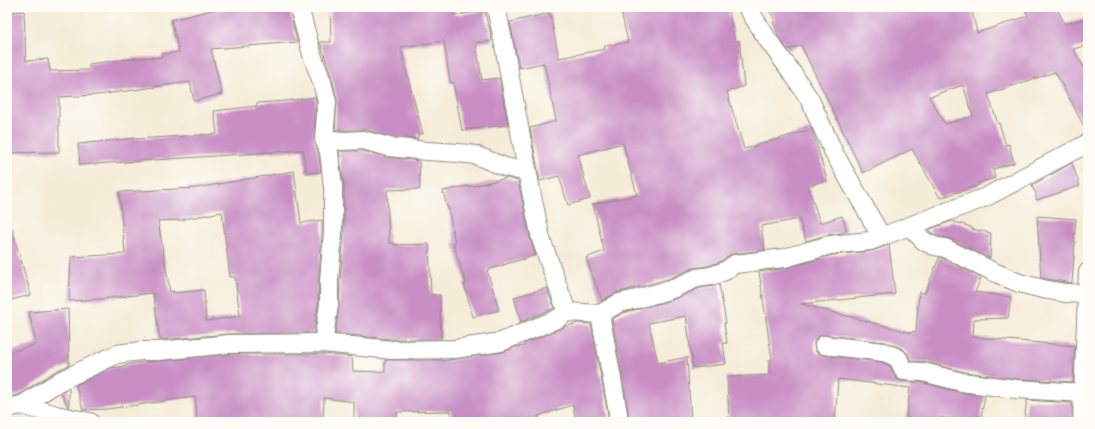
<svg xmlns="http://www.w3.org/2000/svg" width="1095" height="429" font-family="Pangolin,sans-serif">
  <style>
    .building { fill: #c98fc5; fill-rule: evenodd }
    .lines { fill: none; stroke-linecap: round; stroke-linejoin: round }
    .minor-casing { stroke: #908c81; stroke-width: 20 }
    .minor { stroke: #fff; stroke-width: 18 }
  </style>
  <rect width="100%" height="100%" fill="#fdfcf7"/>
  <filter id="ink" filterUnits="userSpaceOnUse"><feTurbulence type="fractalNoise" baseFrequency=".025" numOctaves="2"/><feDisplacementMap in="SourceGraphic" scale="8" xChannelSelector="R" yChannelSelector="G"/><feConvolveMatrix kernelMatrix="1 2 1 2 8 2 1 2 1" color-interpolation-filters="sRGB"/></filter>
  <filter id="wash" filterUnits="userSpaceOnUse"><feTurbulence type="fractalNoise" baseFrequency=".012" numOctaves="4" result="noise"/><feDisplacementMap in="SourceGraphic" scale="16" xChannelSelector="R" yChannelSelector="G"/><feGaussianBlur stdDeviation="0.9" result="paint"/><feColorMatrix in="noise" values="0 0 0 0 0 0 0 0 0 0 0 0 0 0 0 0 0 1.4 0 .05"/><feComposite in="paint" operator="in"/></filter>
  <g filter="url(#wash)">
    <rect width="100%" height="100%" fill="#f5ecd7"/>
    <g id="blocks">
      <g class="building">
        <polygon points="233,7 289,7 297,42 211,49 222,94 194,101 190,82 98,95 59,97 59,152 8,153 8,101 7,102 7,12 24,11 26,61 48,59 50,71 89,70 89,64 136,58 162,57 162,54 179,52 171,20 208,11"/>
        <polygon points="330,7 453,7 454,15 485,11 488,26 489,26 492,41 476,43 482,80 499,78 508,125 462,130 453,82 450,83 444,41 401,47 406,70 423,134 418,134 418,139 391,137 366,130 335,130 337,99 332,79 320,42 331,42"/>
        <polygon points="620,7 728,7 735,41 739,40 744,86 727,92 744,149 812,129 827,180 808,186 820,223 842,216 847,231 841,233 827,235 806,241 799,219 761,226 765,250 733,254 729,255 720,262 708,266 693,268 668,279 616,293 602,301 586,258 604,251 593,204 637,195 623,143 578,155 590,199 568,205 559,176 540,181 530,128 556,121 544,63 519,68 510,22 550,13 559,58 605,49 604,46 628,42"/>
        <path d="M768,7h203l6,26 51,-17 -5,-9h33l9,17 23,-6v27l-15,4 15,25v59h-1l-14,-28 -18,-33 -67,22 10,30 1,-1 7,22 3,-1 5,19 -21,6 2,9 -17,5 1,2 -39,13 -28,-49 -49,24 -62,-128 -13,5 -10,-15 -5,-13 2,-1zM963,85l10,31 -28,8 -16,-27z"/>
        <polygon points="315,97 316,103 314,138 319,155 321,172 306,173 303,150 80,165 78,144 137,138 137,139 217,134 214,111 257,106 257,103 285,101"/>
        <polygon points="339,151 362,151 388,157 419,161 420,189 387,190 389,243 394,243 394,245 429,244 431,295 440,295 441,339 392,339 335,334 339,307 340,280 344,233 344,187"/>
        <polygon points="1072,163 1080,186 1036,200 1036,192 1034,191 1032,185"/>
        <path d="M294,171l7,52 21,-3v13l-3,46 -1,25 -4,29 -85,1 -69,6 -7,-47 -52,6 -32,2 2,-44 54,-3 -6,-62 77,-4zM222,212l8,65h5l5,39 -34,5 -2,-31 -30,3v-2l-4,1 -12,-71 26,-1v-1z"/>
        <polygon points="507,178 518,181 531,241 536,255 487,270 499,310 473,317 464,284 466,284 453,243 455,243 448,207 447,207 443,191 468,186 468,187"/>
        <polygon points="1037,216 1076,219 1074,241 1075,241 1072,283 1041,278"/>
        <polygon points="952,221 971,227 971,229 991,233 990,258 950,239 937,236 930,232 930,229"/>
        <polygon points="7,229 12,229 31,295 7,301"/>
        <polygon points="889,245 895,294 801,304 912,333 913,331 916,332 919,292 925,293 939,258 942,258 981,278 975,292 1011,297 1008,318 974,319 973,337 1075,346 1073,382 1017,379 964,372 926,362 911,361 908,354 903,349 885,342 825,335 820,336 816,338 814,343 815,350 817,353 822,355 881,362 890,366 895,376 898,380 903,381 921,382 959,392 985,396 980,422 969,422 941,417 941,422 906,422 910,388 838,379 835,422 729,422 727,377 769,375 769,360 772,360 759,272 787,268 832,255 871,251"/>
        <polygon points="719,284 726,323 724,323 727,343 723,343 726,364 693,368 686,316 649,323 658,363 687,357 691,422 628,422 628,411 612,319 623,313 675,299 700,288 713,286"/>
        <polygon points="547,288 554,308 521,322 514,297"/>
        <polygon points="68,309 69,365 54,372 18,395 7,397 7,353 36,344 29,312"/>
        <polygon points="578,323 591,324 608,414 608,422 576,422 573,405 538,416 538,422 451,422 451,411 397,412 397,422 354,422 354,402 324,398 323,422 197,422 195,397 107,409 83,410 76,385 111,368 127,366 126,365 142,362 160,361 230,354 323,354 352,357 353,371 385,372 385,360 442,360 442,361 503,352 515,347 525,346 524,344 564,327"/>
        <polygon points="69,388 69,407 68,407 61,393"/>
        <polygon points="1027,400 1072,403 1072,422 1024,422"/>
      </g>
    </g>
  </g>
  <g filter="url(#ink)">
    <use href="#blocks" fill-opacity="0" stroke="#908c81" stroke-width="1"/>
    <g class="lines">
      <g class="minor-casing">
        <g id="minor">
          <polyline points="299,7 313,58 322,82 327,102 324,139 329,152 333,187 333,233 329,280 329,305 323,343"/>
          <polyline points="496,7 503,40 531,191 541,239 567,312"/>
          <polyline points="747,7 768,40 793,74 810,100 834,153 881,236"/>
          <polyline points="324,139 343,141 363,140 389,147 427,151 459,153 475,155 505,167 527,172"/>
          <polyline points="909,226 924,241 934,246 945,248 994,272 1019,283 1043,289 1065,293 1088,294"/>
          <polyline points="600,314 612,379 618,413 618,422"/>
          <polyline points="824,345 884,352 898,358 904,371 923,372 962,382 1016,389 1084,393"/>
          <polyline points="22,405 56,415 90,422"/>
          <polyline points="7,408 22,405 60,381 117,354 141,351 159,351 229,344 323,343 392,350 455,349 501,342 557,319 567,312 600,314 619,303 637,299 672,289 697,278 711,276 725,271 735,264 784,258 830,245 870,241 986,197 1088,143"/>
          <polyline points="1082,422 1088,272"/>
        </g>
      </g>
      <use href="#minor" class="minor"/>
    </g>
  </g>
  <rect width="1095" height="429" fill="none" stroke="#fdfcf7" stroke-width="24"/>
</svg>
